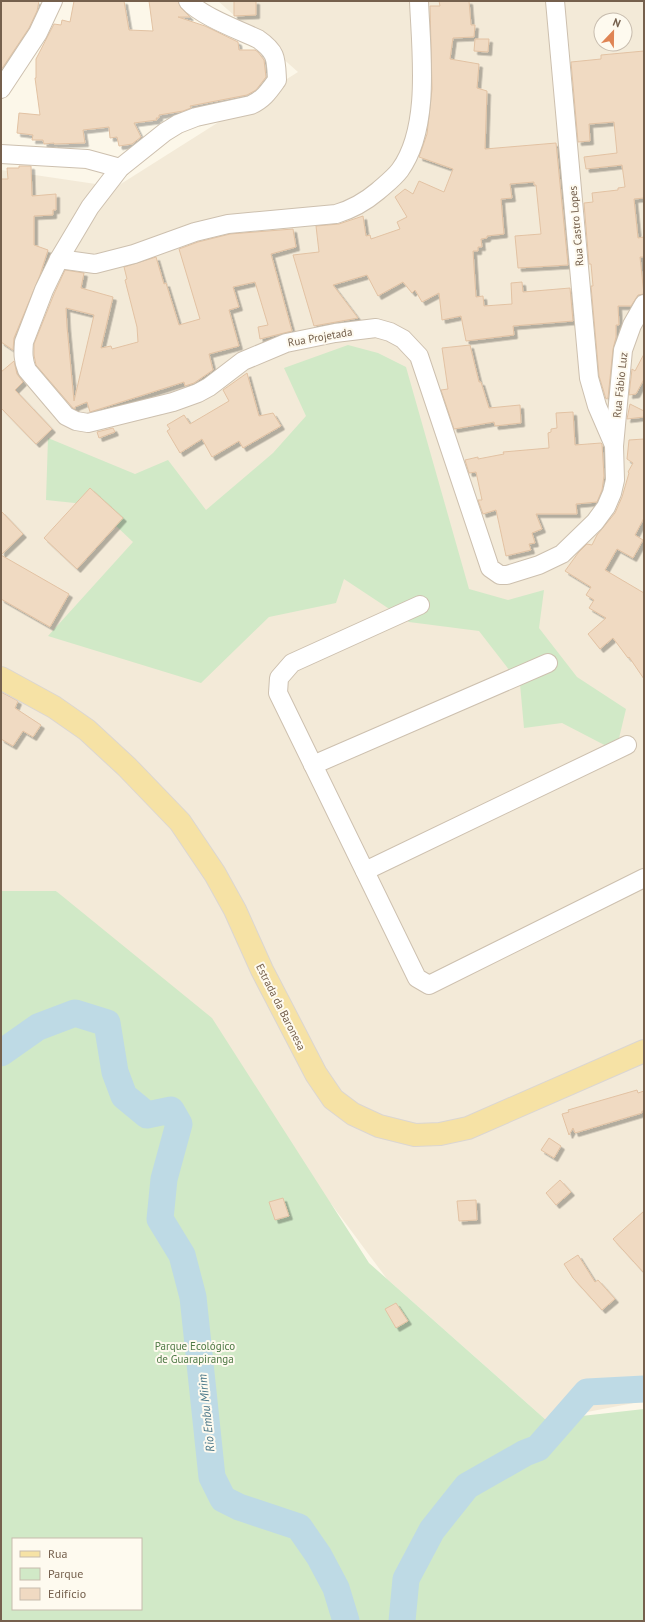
<svg xmlns="http://www.w3.org/2000/svg" width="645" height="1622" font-family="'PT Sans',sans-serif">
  <style>
    .residential { fill: #f3ead8; fill-rule: evenodd }
    .green { fill: #d1e9c7; fill-rule: evenodd }
    .lines { fill: none; stroke-linecap: round; stroke-linejoin: round }
    .river { stroke: #bedae5; stroke-width: 27 }
    .building { fill: #f0dac2; stroke: #e2c2a3; fill-rule: evenodd; filter: url(#shadow) }
    .minor-casing { stroke: #cdc0af; stroke-width: 20 }
    .major-casing { stroke: #dbd6d1; stroke-width: 24 }
    .minor { stroke: #fff; stroke-width: 18 }
    .major { stroke: #f6e2a5; stroke-width: 22 }
    .labels { text-anchor: middle; dominant-baseline: central; stroke-width: 4; stroke-linejoin: round; paint-order: stroke }
    .street-label { font-size: 11px; fill: #75604d; stroke: #fefaef }
    .park-label { font-size: 11px; fill: #4f7a46; stroke: #fefaef }
    .water-label { font-size: 12px; font-style: italic; fill: #477587; stroke: #fefaef }
  </style>
  <defs>
    <filter id="shadow"><feDropShadow dx="3.5" dy="3.5" stdDeviation="0" flood-color="#0004"/></filter>
  </defs>
  <rect width="100%" height="100%" fill="#fcf7e9"/>
  <path class="residential" d="M218,1h426v1400l-98,19 -159,-141 -55,-74 -276,-314h-55v-721l115,17 182,-115zM601,20h24v24h-24z"/>
  <g class="green">
    <polygon points="348,345 378,353 406,367 469,589 508,600 544,590 539,628 577,677 626,709 616,751 562,723 524,728 520,684 479,631 409,622 344,579 336,603 269,617 201,683 48,636 133,542 94,505 46,500 48,438 135,474 168,460 206,510 273,453 306,416 284,368"/>
    <path d="M1,891h55l156,127 157,245 177,157 98,-11v212h-643zM13,1539h128v70h-128z"/>
  </g>
  <g class="lines">
    <g class="river">
      <polyline points="1,1053 38,1027 75,1013 107,1023 115,1072 124,1096 147,1115 171,1110 179,1124 164,1179 160,1219 182,1255 193,1297 212,1477 223,1499 239,1507 299,1527 319,1556 336,1588 346,1621"/>
      <polyline points="402,1621 406,1579 432,1530 467,1486 525,1453 538,1448 587,1392 644,1389"/>
    </g>
  </g>
  <g class="building">
    <polygon points="1,1 39,1 37,11 29,28 1,70"/>
    <polygon points="74,1 124,1 129,30 153,31 149,1 178,1 181,8 190,17 178,17 205,26 238,42 239,50 255,50 258,52 264,60 266,77 256,90 247,95 190,106 191,108 183,111 159,115 159,118 156,118 157,120 134,123 141,137 132,144 119,146 117,137 110,138 109,127 83,130 85,143 54,144 54,143 44,144 43,140 32,140 33,135 17,133 19,113 40,115 35,78 36,78 36,59 54,24 61,25 62,20 70,22"/>
    <polygon points="234,1 256,1 256,15 234,16"/>
    <polygon points="439,1 469,1 471,25 475,25 474,37 453,38 450,59 479,64 477,88 487,91 485,149 556,143 568,265 518,268 515,236 541,234 536,185 534,185 534,182 510,184 512,198 501,199 504,234 487,236 487,238 481,239 482,247 478,247 478,251 473,251 476,297 483,296 484,306 512,304 511,283 522,282 523,292 570,288 573,321 513,326 514,335 466,341 461,316 442,320 439,293 422,302 415,290 412,293 403,282 378,296 367,275 333,285 358,318 314,326 293,255 319,252 316,226 339,224 363,216 366,236 370,235 371,239 400,229 397,222 407,217 395,197 405,189 413,194 419,181 444,192 453,169 419,157 427,134 432,89 430,6 440,6"/>
    <polygon points="475,39 489,39 488,52 474,51"/>
    <polygon points="644,51 644,198 634,199 638,238 644,237 644,257 640,257 644,294 638,295 631,306 618,306 619,325 616,325 616,337 613,349 608,398 606,399 599,376 591,286 593,286 591,264 589,264 584,203 593,202 592,193 618,190 618,188 625,187 622,165 586,169 584,157 617,153 614,122 589,124 590,141 578,142 571,62 601,59 601,55"/>
    <polygon points="19,166 31,166 32,196 56,194 56,210 53,210 53,215 34,216 34,245 48,250 40,275 14,338 13,350 1,342 1,179 8,179 7,168 19,168"/>
    <path d="M293,229l3,18 -25,7 21,77 -32,8 -2,-12 10,-2 -13,-43 -22,5 6,20 -10,3 10,36 -30,8 4,16 -19,13 -9,3 -1,-4 -94,30 -3,-10 -12,5v2l-2,-1 -37,-43 -2,-10v-11l20,-50 11,-24 19,3 -3,15 32,9 -12,51 10,-2 1,3 26,-7 -1,-15 -12,-47 2,-1 -3,-12 32,-10 8,27 2,-1 13,42 21,-6 -21,-70 19,-7 32,-8zM66,308l28,7 -20,86 -7,-74z"/>
    <polygon points="470,345 479,382 481,382 489,408 520,405 521,423 495,426 494,422 454,429 441,390 448,389 442,348"/>
    <polygon points="644,354 644,379 636,394 629,395 632,369 635,371"/>
    <polygon points="14,361 17,374 23,382 15,390 52,429 36,444 1,408 1,372"/>
    <polygon points="247,373 259,416 273,413 281,426 243,448 239,441 212,457 202,439 180,453 167,431 170,429 167,425 184,415 190,424 229,401 223,390"/>
    <polygon points="630,404 644,411 644,417 627,419"/>
    <polygon points="573,412 575,445 601,443 602,444 604,476 602,490 597,502 576,504 577,514 536,514 542,529 532,533 535,543 529,544 531,550 506,556 496,510 483,514 478,500 482,500 476,472 469,473 465,460 478,457 478,459 504,454 503,452 549,448 548,433 551,432 551,429 557,428 556,413"/>
    <polygon points="113,428 115,432 99,438 97,432"/>
    <polygon points="644,439 644,518 635,535 643,540 633,558 617,549 605,570 644,593 644,679 629,657 628,658 613,638 600,649 588,634 606,618 589,608 594,600 586,595 591,587 565,571 578,553 587,544 592,545 597,535 615,513 622,497 629,473 628,472 633,463 627,459 629,440"/>
    <polygon points="90,488 123,518 77,569 44,538"/>
    <polygon points="1,511 23,534 1,555 69,594 50,627 1,599"/>
    <polygon points="1,692 18,701 15,708 41,725 33,737 23,731 13,746 1,739"/>
    <polygon points="637,1090 638,1093 644,1091 644,1111 642,1111 642,1113 575,1133 573,1128 569,1135 562,1114 569,1112 568,1110"/>
    <polygon points="549,1138 561,1146 554,1158 541,1150"/>
    <polygon points="560,1180 571,1192 556,1205 546,1193"/>
    <polygon points="283,1198 289,1216 275,1220 269,1202"/>
    <polygon points="476,1200 477,1220 459,1221 457,1201"/>
    <polygon points="644,1211 644,1273 613,1239"/>
    <polygon points="578,1255 595,1282 598,1280 615,1299 602,1310 573,1278 564,1264"/>
    <polygon points="396,1303 408,1321 396,1328 385,1309"/>
  </g>
  <g class="lines">
    <g class="minor-casing">
      <g id="minor">
        <path d="M188,1c13,15 51,29 70,38 19,13 18,20 19,41 -8,11 -13,19 -26,25l-55,12 -18,7 -13,8 -45,36 -30,39 -31,52 -15,31 -20,52c-1,11 -1,18 3,28l39,46 10,5 12,2 85,-21 25,-9 11,-6 34,-26 43,-18 49,-10 41,-5 14,4 13,7 16,17 71,212 10,7h7l32,-10 23,-11 33,-32 11,-15 6,-14 3,-13 -1,-34 9,-96 9,-25 12,-21"/>
        <polyline points="555,1 589,378 597,406 613,443"/>
        <polyline points="1,89 38,33 53,1"/>
        <polyline points="1,154 87,159 120,168"/>
        <path d="M59,259l36,5 39,-10 61,-22 33,-8 108,-10c17,-5 29,-12 42,-23 8,-7 16,-13 22,-21 31,-43 21,-119 19,-169"/>
        <polyline points="420,605 292,663 279,678 278,693 417,978 429,985 644,878"/>
        <polyline points="313,765 548,663"/>
        <polyline points="365,871 627,745"/>
      </g>
    </g>
    <g class="major-casing">
      <polyline id="major" points="1,678 54,707 87,730 127,767 180,822 215,874 235,910 262,970 316,1074 333,1099 353,1114 379,1126 415,1135 440,1134 468,1128 644,1051"/>
    </g>
    <use href="#minor" class="minor"/>
    <use href="#major" class="major"/>
  </g>
  <g class="labels">
    <g class="street-label">
      <text transform="translate(576 226) rotate(-95)">Rua Castro Lopes</text>
      <text transform="translate(320 337) rotate(-10)">Rua Projetada</text>
      <text transform="translate(620 385) rotate(-84)">Rua Fábio Luz</text>
      <text transform="translate(281 1007) rotate(63)">Estrada da Baronesa</text>
    </g>
    <g class="park-label">
      <text x="195" y="1346">Parque Ecológico<tspan x="195" dy="13">de Guarapiranga</tspan></text>
    </g>
    <g class="water-label">
      <text transform="translate(206 1413) rotate(-96)">Rio Embu Mirim</text>
    </g>
  </g>
  <rect width="645" height="1622" fill="none" stroke="#75604d" stroke-width="4"/>
  <rect x="12" y="1538" width="130" height="72" fill="#fefaef" stroke="#c7bcae"/>
  <rect x="20" y="1551" width="20" height="6" fill="#f6e2a5" stroke="#c7bcae"/>
  <text x="48" y="1558" font-size="12" fill="#75604d">Rua</text>
  <rect x="20" y="1568" width="20" height="12" fill="#d1e9c7" stroke="#c7bcae"/>
  <text x="48" y="1578" font-size="12" fill="#75604d">Parque</text>
  <rect x="20" y="1588" width="20" height="12" fill="#f0dac2" stroke="#c7bcae"/>
  <text x="48" y="1598" font-size="12" fill="#75604d">Edifício</text>
  <g transform="translate(613 32) rotate(22)"><circle r="19" fill="#fefaef" stroke="#c7bcae"/>
  <path d="M0-3L7 15L0 10L-7 15Z" fill="#df8454"/>
  <text y="-6" font-size="11" font-weight="bold" text-anchor="middle" fill="#75604d">N</text>
  </g>
</svg>
